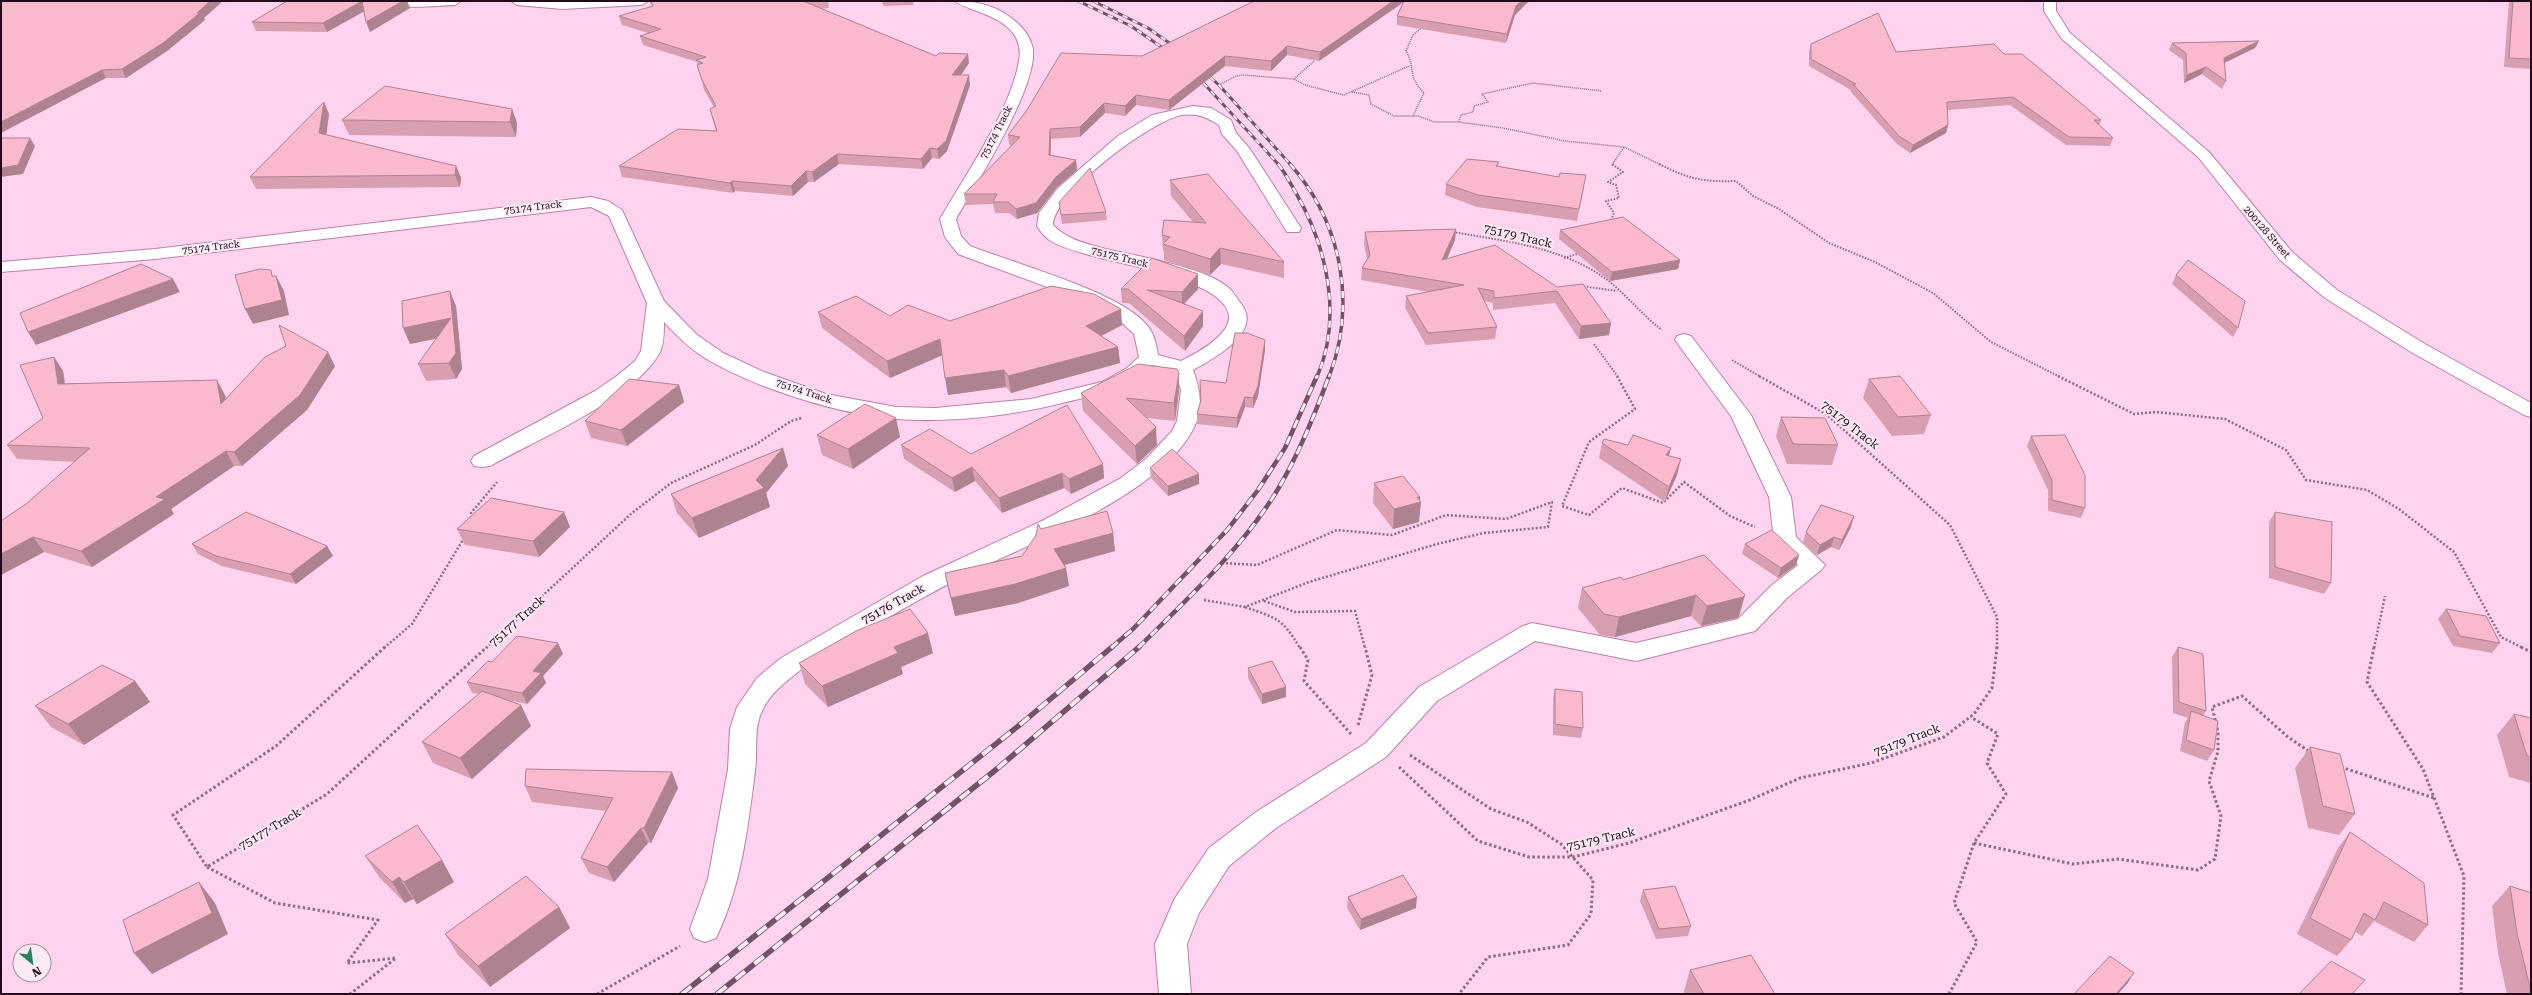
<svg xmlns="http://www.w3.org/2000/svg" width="2532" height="995" font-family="'Roboto Serif',serif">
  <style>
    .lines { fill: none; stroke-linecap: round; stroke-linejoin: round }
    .minor-casing { stroke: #be7da9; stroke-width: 2 }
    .path-far3 { stroke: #8e6d84; stroke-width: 1.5; stroke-dasharray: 1 1; stroke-linecap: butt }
    .path-far2 { stroke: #8e6d84; stroke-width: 2; stroke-dasharray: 1.5 1.5; stroke-linecap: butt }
    .path-far1 { stroke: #8e6d84; stroke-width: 2.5; stroke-dasharray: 2 2; stroke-linecap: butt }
    .path { stroke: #8e6d84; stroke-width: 3; stroke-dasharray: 2.5 2.5; stroke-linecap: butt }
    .minor { fill: #fff; fill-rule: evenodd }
    .rail-far3-casing { stroke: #715267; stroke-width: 3 }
    .rail-far2-casing { stroke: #715267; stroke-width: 3.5 }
    .rail-far1-casing { stroke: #715267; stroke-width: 4.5 }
    .rail-casing { stroke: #715267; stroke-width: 5.5 }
    .rail-far3 { stroke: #f9eaf3; stroke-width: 2; stroke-dasharray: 5.5; stroke-linecap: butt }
    .rail-far2 { stroke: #f9eaf3; stroke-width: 2.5; stroke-dasharray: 7; stroke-linecap: butt }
    .rail-far1 { stroke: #f9eaf3; stroke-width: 3; stroke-dasharray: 9; stroke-linecap: butt }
    .rail { stroke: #f9eaf3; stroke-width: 4; stroke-dasharray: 12; stroke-linecap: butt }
    .wall { fill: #d79faf }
    .shaded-wall { fill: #af828f }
    .building { fill: #fab9cc; stroke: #af828f }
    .labels { text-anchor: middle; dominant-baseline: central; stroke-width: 4; stroke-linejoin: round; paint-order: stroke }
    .far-street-label { font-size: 10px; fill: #21091b; stroke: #f9eaf3 }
    .street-label { font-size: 12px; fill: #21091b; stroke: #f9eaf3 }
  </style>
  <rect width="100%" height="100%" fill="#fed3ef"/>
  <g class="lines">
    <g class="minor-casing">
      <g id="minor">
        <path d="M388,1h73l-6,4c-13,0 -60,6 -67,-4z"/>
        <polygon points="511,1 648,1 642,5 562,9 517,5"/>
        <path d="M955,1c19,0 36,3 52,14 11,7 21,17 25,30 11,34 -57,141 -76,174l5,17 9,10c43,17 147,45 176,78 8,9 10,19 12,31l23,6c14,-7 29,-15 40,-27 43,-46 -98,-70 -121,-76 -16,-5 -34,-8 -49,-17 -5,-3 -11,-10 -14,-15l2,-13 19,-25 60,-52 34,-21 41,-9 18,2 20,12 5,13 14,16 51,79 -2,4h-12l-50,-81 -15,-17 -3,-9c-13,-8 -21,-12 -37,-10 -30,5 -129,79 -129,110 13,14 31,18 49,23 32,8 107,19 129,42 4,5 7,10 11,15 20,28 -29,54 -49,65 8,21 11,42 -2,63 -33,58 -140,102 -200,130 -49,23 -95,49 -141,77 -17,10 -37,19 -52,32 -13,10 -29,23 -36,39 -9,19 -4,40 -7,60 -7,57 -14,116 -39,167l-11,4 -11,-4 -4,-9 18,-50 20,-110 2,-40 7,-22 20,-29 24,-20 142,-82 119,-55 79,-43 26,-20 25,-27 5,-10 4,-31 -6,-18 -22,-7c-26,25 -57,30 -91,38 -51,13 -113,20 -165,16 -56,-4 -138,-30 -187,-58 -18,-10 -32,-24 -46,-39 0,10 0,22 -4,30 -25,47 -124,88 -170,114l-8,1 -8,-1 -3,-5 3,-5 121,-65 23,-16 17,-14 6,-10 6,-48 -38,-87 -18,-9 -436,52 -154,13v-10l154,-13 436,-52 17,4 14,9 42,91 32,33 27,19 41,19 62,22 70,13 39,1 96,-9 71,-17 25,-14 12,-11 -5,-23 -15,-14 -42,-22 -119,-44 -13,-17 -5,-18c25,-43 71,-110 79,-158 2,-10 0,-20 -6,-28 -14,-19 -53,-25 -58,-32z"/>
        <polygon points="2044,1 2056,1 2056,11 2070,33 2209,152 2292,252 2337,290 2425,344 2531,403 2531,417 2524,415 2411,352 2325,298 2280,260 2199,158 2061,38 2044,11"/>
        <polygon points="1684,334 1691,336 1751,415 1791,497 1796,537 1825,565 1821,570 1788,597 1755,631 1636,661 1535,641 1437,701 1386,757 1276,828 1229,866 1199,913 1187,944 1191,994 1159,994 1155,944 1175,898 1209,848 1256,812 1366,743 1419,687 1523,626 1532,623 1636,643 1738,619 1772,585 1798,565 1774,540 1769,497 1731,416 1675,340 1677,336"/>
      </g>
    </g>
    <g class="path-far3">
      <polyline points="1294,79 1314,61"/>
      <polyline points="1219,85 1236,76 1243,75 1294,79 1305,85 1344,95 1409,66"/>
      <polyline points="1352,92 1369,95 1371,104 1394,116 1418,116 1435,122 1459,122 1503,128 1565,141 1624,147 1661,165"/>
      <path d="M1413,116l11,-23c-18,-19 -8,-26 -18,-42l7,-16 10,-8"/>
      <polyline points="1459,122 1461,115 1473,112 1474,106 1488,102 1482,94 1533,83 1602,91"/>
      <polyline points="1612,165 1624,147"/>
    </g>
    <g class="path-far2">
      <path d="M1659,164c30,15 43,18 77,17l17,15 26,13 50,34 46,19 58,31 58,49 69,35"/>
      <polyline points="1610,223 1614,213 1606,201 1619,198 1616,185 1608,182 1623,172 1612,164"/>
      <path d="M1453,232c52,9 109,15 153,47 20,15 36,36 56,51"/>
      <polyline points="1564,258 1580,253"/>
      <polyline points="1581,286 1617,291"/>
      <polyline points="1594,344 1618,377"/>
      <polyline points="1732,360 1761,377"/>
    </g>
    <g class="path-far1">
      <polyline points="1617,376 1635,409 1589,442 1562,506 1589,515 1622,488 1663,503 1684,482 1730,516 1755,527"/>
      <polyline points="1759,376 1826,414 1950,525 1997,617 1997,648"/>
      <polyline points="2058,376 2134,414 2156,412 2225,419 2286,450 2306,480 2367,490 2399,509 2454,552 2501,637 2523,648"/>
      <polyline points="471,518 471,513 497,482"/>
      <polyline points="1204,600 1245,607 1309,582 1437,544 1484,533 1548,527 1552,502 1506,519 1446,515 1392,535 1337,530 1257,565 1223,563"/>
      <polyline points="1264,601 1295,612 1355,611 1365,648"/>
      <path d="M1245,607c33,12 36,10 55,41"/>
      <polyline points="384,648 412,624 464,538"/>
      <polyline points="486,648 632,513 671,483 755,445 791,421 802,418"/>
      <polyline points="2374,648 2385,596"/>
    </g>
    <g class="path">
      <polyline points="385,647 276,746 173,815 207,867 327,794 487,647"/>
      <polyline points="1300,647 1308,660 1304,681 1351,734"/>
      <polyline points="2374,647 2367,682 2423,769 2464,876 2461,994"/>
      <polyline points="2521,647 2531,652"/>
      <polyline points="1358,725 1372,675 1365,647"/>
      <polyline points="1410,755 1491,809 1527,822 1561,844 1593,880 1591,914 1568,945 1488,957 1459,994"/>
      <polyline points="1399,767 1478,841 1529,857 1573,857 1629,843 1750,800 1800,778 1871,763 1944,737 1974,714 1992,688 1997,647"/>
      <polyline points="2341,767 2434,798"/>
      <polyline points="1974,843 2073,864 2118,859 2198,870 2215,859 2221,816 2209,781 2218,751 2218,732 2212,707 2242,696 2288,737 2310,752"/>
      <polyline points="207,867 275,903 378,920 347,963 396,958 350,994"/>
      <polyline points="597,994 680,946"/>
      <polyline points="1949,994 1977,942 1954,903 1974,843 2006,794 1987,763 1998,734 1971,717"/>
    </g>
    <use href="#minor" class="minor"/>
    <g class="rail-far3-casing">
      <g id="rail-far3">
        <polyline points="1078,1 1131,26 1170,53"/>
        <polyline points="1093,1 1148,28 1178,49"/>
        <polyline points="1202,70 1219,85 1291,165"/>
        <polyline points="1196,75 1279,165"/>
      </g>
    </g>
    <g class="rail-far2-casing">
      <g id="rail-far2">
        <path d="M1278,164c7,8 12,19 18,29 31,54 47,124 21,184"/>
        <path d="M1290,164c52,59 67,140 39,213"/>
      </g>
    </g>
    <g class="rail-far1-casing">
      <g id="rail-far1">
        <polyline points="1111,648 1134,628 1228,529 1258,490 1285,448 1317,376"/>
        <path d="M1138,648c50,-50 104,-99 140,-159 21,-35 37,-75 51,-113"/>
      </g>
    </g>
    <g class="rail-casing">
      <g id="rail">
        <polyline points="682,994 1022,723 1112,647"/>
        <polyline points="717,994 998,768 1139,647"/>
      </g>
    </g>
    <use href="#rail-far3" class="rail-far3"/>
    <use href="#rail-far2" class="rail-far2"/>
    <use href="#rail-far1" class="rail-far1"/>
    <use href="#rail" class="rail"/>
  </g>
  <g class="wall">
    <polygon points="1,1 204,18 205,20 167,51 126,78 106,78"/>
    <polygon points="287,1 407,1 410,8 370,32 364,11 327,32 256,31 252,22"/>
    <polygon points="649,1 828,1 829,8 822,9 936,56 969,63 961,75 970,85 947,151 939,159 932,158 923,169 839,164 814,182 808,182 793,196 735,191 733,193 622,177 619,166 716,131 710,109 714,107 704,90 697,62 643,45 640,36 648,33 622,25 619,16 652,6"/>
    <polygon points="881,1 914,1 913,5 884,6"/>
    <polygon points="1254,1 1529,1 1515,15 1506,43 1397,25 1397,16 1404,2 1319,61 1287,55 1271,71 1225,66 1169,110 1136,105 1125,116 1105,113 1080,137 1051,139 1051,155 1076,160 1077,170 1057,187 1037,213 1017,219 1009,213 995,213 993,204 966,205 964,194 1012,145 1009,145 1008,135 1142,56"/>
    <polygon points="2509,1 2531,1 2531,69 2504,67"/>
    <polygon points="2259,41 2255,48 2224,63 2226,81 2222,89 2202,74 2184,83 2183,60 2169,50 2172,43"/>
    <polygon points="1811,44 1896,52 2004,54 2101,120 2099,125 2113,138 2110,146 2066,145 2010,105 1948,110 1948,125 1946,133 1910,153 1897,144 1851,92 1851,90 1809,66 1809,52"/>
    <polygon points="512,109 517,123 516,137 349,135 342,120"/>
    <polygon points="329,114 326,135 456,166 461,178 460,187 256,189 250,177"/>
    <polygon points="1499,162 1498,166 1559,177 1584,187 1577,221 1477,207 1445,195 1446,184"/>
    <polygon points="1170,180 1284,262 1284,278 1221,264 1210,275 1164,260 1164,251 1163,251 1162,235 1193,222 1171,196"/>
    <polygon points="1059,202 1106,212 1107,220 1062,224"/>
    <polygon points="1456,229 1455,240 1447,259 1557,287 1611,323 1609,335 1579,339 1555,303 1493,310 1493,303 1484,301 1497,327 1495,339 1426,345 1405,308 1406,296 1429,292 1361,280 1362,268 1367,259 1364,244 1365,232"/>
    <polygon points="1560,230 1680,260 1678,269 1610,281 1559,239"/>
    <polygon points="1198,274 1198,289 1184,304 1203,326 1185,351 1129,303 1122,303 1121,289"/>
    <polygon points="2176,275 2238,328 2233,337 2172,284"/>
    <polygon points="456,306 462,369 456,379 426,381 418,364 437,338 410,344"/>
    <polygon points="818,312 890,316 950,321 1122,325 1101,336 1118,347 1120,363 1011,393 1006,387 948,395 942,355 890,378 822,328"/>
    <polygon points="1265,350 1258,396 1253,408 1245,407 1237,428 1197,424 1197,414 1226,383"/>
    <polygon points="54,357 63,371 65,384 225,395 226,398 335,366 307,410 242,466 234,466 171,509 174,514 92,567 44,552 1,575 1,521 26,504 75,462 17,459 7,445 43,418"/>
    <polygon points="1869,379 1931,415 1924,434 1892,436 1863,398"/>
    <polygon points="679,385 684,402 627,446 591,438 585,421"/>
    <polygon points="1179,390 1175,421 1147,418 1157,445 1137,464 1083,411 1081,393"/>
    <polygon points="1781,417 1838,445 1832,465 1787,464 1776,436"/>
    <polygon points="817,435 900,437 853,469 822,455"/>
    <polygon points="2031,436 2085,508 2081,518 2048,511 2048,490 2027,446"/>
    <polygon points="1602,443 1669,456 1677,475 1665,502 1599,458"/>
    <polygon points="901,445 971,454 1103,464 1104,478 1071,494 1064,488 1002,513 975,481 955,492 904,459"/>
    <polygon points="783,448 788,466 766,493 770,507 699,538 677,513 671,494"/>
    <polygon points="1150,468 1199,484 1168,496 1151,478"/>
    <polygon points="1374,483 1420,497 1419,522 1393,529 1373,503"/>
    <polygon points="564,512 570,527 539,557 465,545 457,529"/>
    <polygon points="2275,512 2331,583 2324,594 2269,578 2269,522"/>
    <polygon points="1851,527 1839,550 1831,547 1817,555 1803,542 1806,532"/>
    <polygon points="1041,529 1113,533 1115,551 1065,565 1069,586 1018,603 955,616 949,592 945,573 1022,556"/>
    <polygon points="192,544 327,546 333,556 296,584 222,566 198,554"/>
    <polygon points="1745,544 1799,555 1796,565 1778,578 1742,554"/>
    <polygon points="1623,580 1745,595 1739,616 1737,618 1701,626 1691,616 1615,637 1600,635 1578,608 1582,588"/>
    <polygon points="2446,609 2500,643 2492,653 2453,646 2438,619"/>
    <polygon points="2178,647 2206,711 2203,716 2214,750 2207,761 2180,751 2185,722 2188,718 2173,713 2172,657"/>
    <polygon points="933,653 901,667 903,674 828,707 805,684 799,663"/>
    <polygon points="563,654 543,676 546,683 527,704 503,699 531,726 472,779 433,763 422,742 479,694 472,693 467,682 492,662"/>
    <polygon points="1248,668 1286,687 1286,697 1262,704 1248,678"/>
    <polygon points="135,681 150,702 84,745 51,727 35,706"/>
    <polygon points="1555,689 1583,728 1581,738 1553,735 1553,699"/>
    <polygon points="2514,714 2531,718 2531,783 2509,777 2497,735"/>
    <polygon points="2310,747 2355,814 2339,835 2308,828 2295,768"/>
    <polygon points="672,772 678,788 651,843 648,843 614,882 589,873 581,858 606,811 532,802 525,786"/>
    <polygon points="2350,832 2428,925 2414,942 2374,921 2362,936 2355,932 2351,940 2337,956 2297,934 2338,848"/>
    <polygon points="365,856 454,882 417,904 413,899 405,903 379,877"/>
    <polygon points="2510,886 2531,893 2531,994 2507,994 2498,953 2492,906"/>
    <polygon points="1643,890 1691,926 1688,936 1656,939 1640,901"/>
    <polygon points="1348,897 1416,908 1360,930 1347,908"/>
    <polygon points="559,907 570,928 490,987 458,955 445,934"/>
    <polygon points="1690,970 1775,994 1685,994 1684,991"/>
  </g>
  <g class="shaded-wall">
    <polygon points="210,1 223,1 204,18 205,20 167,51 126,78 122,69 197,13"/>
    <polygon points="362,1 365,11 327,32 323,23"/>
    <polygon points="403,1 407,1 410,8 370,32 366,22"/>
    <polygon points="1393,1 1405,1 1319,61 1320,52"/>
    <polygon points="1521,1 1529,1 1515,15 1506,43 1507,34 1516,6"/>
    <polygon points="2259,41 2255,48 2220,65 2224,58"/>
    <polygon points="1287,46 1287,55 1271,71 1271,61"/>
    <polygon points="968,54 969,63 954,85 952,75"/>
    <polygon points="1225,56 1225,66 1169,110 1169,100"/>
    <polygon points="2206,67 2202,74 2184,83 2187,75"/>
    <polygon points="102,70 106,78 1,133 1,122"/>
    <polygon points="969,75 970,85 947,151 939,159 937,149"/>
    <polygon points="1136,95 1136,105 1125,116 1125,106"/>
    <polygon points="324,102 329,114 325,145 319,133"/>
    <polygon points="1104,103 1105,113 1080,137 1080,127"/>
    <polygon points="512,109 517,123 516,137 510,122"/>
    <polygon points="1948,125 1946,133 1910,153 1913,145"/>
    <polygon points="1050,129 1051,139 1050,165 1049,155"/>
    <polygon points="30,138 35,146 23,174 1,177 1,168"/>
    <polygon points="930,148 932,158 923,169 921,159"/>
    <polygon points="837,154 839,164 814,182 812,172"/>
    <polygon points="1076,160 1077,170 1057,187 1037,213 1017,219 1016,209 1056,177"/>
    <polygon points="456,166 461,178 460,187 455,175"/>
    <polygon points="806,171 808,182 793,196 791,186"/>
    <polygon points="732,181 735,191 733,193 730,183"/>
    <polygon points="1456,229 1455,240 1441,272 1442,260"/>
    <polygon points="1220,248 1221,264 1210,275 1210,259"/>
    <polygon points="1680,260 1678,269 1610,281 1612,272"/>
    <polygon points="1198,274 1198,289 1182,306 1182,292"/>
    <polygon points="276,276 284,291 289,315 253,324 245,309"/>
    <polygon points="173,279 180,292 36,345 28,332"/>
    <polygon points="450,291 456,306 462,369 456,379 449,363 454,335 410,344 403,328"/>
    <polygon points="1121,309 1122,325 1088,343 1086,326"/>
    <polygon points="1203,311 1203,326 1185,351 1184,336"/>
    <polygon points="1611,323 1609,335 1579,339 1581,326"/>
    <polygon points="940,339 943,355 890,378 887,361"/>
    <polygon points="1265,340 1265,350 1258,396 1253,408 1253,398"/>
    <polygon points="1118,347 1120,363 1011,393 1008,376"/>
    <polygon points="328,352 335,366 307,410 242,466 234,452"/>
    <polygon points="54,357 63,371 67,398 58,384"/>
    <polygon points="1004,370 1006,387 948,395 945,378"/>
    <polygon points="1179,373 1179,390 1175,421 1174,403"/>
    <polygon points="217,380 225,395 229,418 221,404"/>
    <polygon points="679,385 684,402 627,446 621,430"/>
    <polygon points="1245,397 1245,407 1237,428 1237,418"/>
    <polygon points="896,418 900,437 853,469 848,449"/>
    <polygon points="1156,427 1157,445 1137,464 1135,446"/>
    <polygon points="783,448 788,466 766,493 770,507 699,538 692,518 756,480"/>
    <polygon points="1671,448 1667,463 1666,455"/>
    <polygon points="226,451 234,466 171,509 174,514 92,567 81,551 156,497"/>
    <polygon points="1681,459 1677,475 1665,502 1669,487"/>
    <polygon points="1103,464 1104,478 1071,494 1069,479"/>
    <polygon points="972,467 975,481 955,492 952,478"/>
    <polygon points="1062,473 1064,488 1002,513 999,498"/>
    <polygon points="1199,474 1199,484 1168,496 1168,486"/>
    <polygon points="1417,497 1420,497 1420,502 1421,502 1419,522 1393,529 1394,509"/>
    <polygon points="564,512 570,527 539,557 533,541"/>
    <polygon points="1854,516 1851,527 1839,550 1842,540"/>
    <polygon points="1113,533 1115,551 1057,567 1054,549"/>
    <polygon points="33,537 44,552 1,575 1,554"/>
    <polygon points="1834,537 1831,547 1817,555 1820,545"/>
    <polygon points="327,546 333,556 296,584 290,574"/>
    <polygon points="1799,555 1796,565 1778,578 1781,568"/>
    <polygon points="1066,568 1069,586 1018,603 955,616 951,598"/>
    <polygon points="1696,595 1691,616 1615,637 1619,617"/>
    <polygon points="1745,595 1739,616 1737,618 1701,626 1707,606"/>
    <polygon points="928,633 933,653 901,667 903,674 828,707 822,686 894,647"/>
    <polygon points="558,643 563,654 543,676 546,683 527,704 522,693 533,671"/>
    <polygon points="135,681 150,702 84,745 68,724"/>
    <polygon points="1286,687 1286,697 1262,704 1262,694"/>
    <polygon points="521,705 531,726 472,779 460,758"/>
    <polygon points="672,772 678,788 651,843 644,828"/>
    <polygon points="641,828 648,843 614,882 607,867"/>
    <polygon points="442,860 454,882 417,904 404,882"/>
    <polygon points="399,877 413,899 405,903 392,882"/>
    <polygon points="199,882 215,903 228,934 152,974 134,953"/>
    <polygon points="1417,897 1416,908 1360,930 1361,919"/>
    <polygon points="559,907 570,928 490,987 478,966"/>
    <polygon points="2134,973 2127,984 2118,994 2116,994"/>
  </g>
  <g class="building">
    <polygon points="1,1 210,1 197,13 201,12 163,43 122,69 102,70 1,122"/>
    <polygon points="287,1 403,1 366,22 362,1 323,23 252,22"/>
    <polygon points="651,1 803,1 936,56 939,53 968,54 952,75 969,75 946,141 937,149 930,148 921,159 837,154 812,172 806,171 791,186 732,181 730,183 619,166 678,129 717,131 710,109 716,106 702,80 697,65 703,63 696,60 706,57 640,36 661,29 619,16 653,6"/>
    <polygon points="1254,1 1393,1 1320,52 1287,46 1271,61 1225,56 1169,100 1136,95 1125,106 1104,103 1080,127 1050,129 1049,155 1076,160 1056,177 1036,203 1016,209 1008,202 993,202 997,194 964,194 1020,137 1008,135 1027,110 1061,53 1142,56"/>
    <polygon points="1404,1 1521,1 1516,6 1507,34 1397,16"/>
    <polygon points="2513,1 2531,1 2531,59 2509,58"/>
    <polygon points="1878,13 1896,52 1994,44 2004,54 2022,54 2101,120 2094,120 2113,138 2069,137 2013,97 1947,102 1948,125 1913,145 1899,136 1853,84 1856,84 1811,59 1811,44"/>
    <polygon points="2259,41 2224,58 2226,81 2206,67 2187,75 2186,53 2172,43"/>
    <polygon points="385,86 512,109 510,122 342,120"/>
    <polygon points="324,102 319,133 456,166 455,175 250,177"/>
    <polygon points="1,138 30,138 18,165 1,168"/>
    <polygon points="1467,159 1499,162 1496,166 1559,177 1560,173 1586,175 1579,209 1478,195 1446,184"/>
    <polygon points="1090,168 1106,212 1061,215 1059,202"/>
    <polygon points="1208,174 1284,262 1220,248 1210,259 1163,244 1170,237 1162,235 1164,220 1206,223 1170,180"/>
    <polygon points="1623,217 1680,260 1612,272 1560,230"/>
    <polygon points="1456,229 1442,260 1495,245 1557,287 1583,284 1611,323 1581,326 1557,291 1494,298 1494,291 1478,288 1497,327 1428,333 1406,296 1464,285 1362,268 1370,255 1365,232"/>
    <polygon points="1152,258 1198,274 1182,292 1147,290 1203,311 1184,336 1128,289 1121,289"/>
    <polygon points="2188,260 2245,301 2238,328 2176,275"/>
    <polygon points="141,264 173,279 28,332 20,313"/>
    <polygon points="260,269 271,270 272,276 276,276 282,300 245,309 235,275"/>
    <polygon points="1051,286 1094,294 1121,309 1086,326 1118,347 1008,376 1004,370 945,378 940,339 887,361 818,312 856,296 890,316 908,305 950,321"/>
    <polygon points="450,291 456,353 449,363 418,364 451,318 403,328 402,301"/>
    <polygon points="279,325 328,352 300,395 234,452 226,451 156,497 165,499 81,551 33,537 1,554 1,521 26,504 90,448 7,445 43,418 20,365 54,357 58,384 217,380 221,404 265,357 286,346"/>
    <polygon points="1235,333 1247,333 1265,340 1258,386 1253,398 1245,397 1237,418 1197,414 1201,400 1200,380 1226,383"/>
    <polygon points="1138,364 1177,369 1179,373 1174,403 1126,398 1156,427 1135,446 1081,393"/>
    <polygon points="1900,376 1931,415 1898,417 1869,379"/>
    <polygon points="629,379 679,385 621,430 585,421"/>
    <polygon points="865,404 896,418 848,449 817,435"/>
    <polygon points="1067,405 1103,464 1069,479 1062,473 999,498 972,467 952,478 901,445 930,429 971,454"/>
    <polygon points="1781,417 1825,418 1838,445 1793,444"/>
    <polygon points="1633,435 1671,448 1666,455 1681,459 1669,487 1602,443 1604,439 1628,445"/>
    <polygon points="2065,435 2085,475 2085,508 2052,500 2052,480 2031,436"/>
    <polygon points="783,448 756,480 764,488 692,518 671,494"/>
    <polygon points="1172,449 1199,474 1168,486 1150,468"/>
    <polygon points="1403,476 1420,497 1417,497 1421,502 1394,509 1374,483"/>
    <polygon points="491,498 564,512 533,541 457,529"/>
    <polygon points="1821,505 1854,516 1842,540 1834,537 1820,545 1806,532"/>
    <polygon points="1107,511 1113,533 1054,549 1066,568 1015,584 951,598 945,573 1022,556 1036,535 1038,524 1041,529"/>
    <polygon points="246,512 327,546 290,574 216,556 192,544"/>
    <polygon points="2275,512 2332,522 2331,583 2275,567"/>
    <polygon points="1772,530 1799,555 1781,568 1745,544"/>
    <polygon points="1704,555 1745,595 1743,597 1707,606 1696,595 1619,617 1604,614 1582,588 1621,577 1623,580"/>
    <polygon points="910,609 928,633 894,647 898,653 822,686 799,663 858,630"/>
    <polygon points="2446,609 2486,616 2500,643 2460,636"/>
    <polygon points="517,636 558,643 533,671 541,673 522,693 467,682 488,661 492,662"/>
    <polygon points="2178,647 2203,654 2206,711 2179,702"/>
    <polygon points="1272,661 1286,687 1262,694 1248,668"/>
    <polygon points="102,665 135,681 68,724 35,706"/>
    <polygon points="1555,689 1582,692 1583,728 1555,724"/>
    <polygon points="482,691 521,705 460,758 422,742"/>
    <polygon points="2191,711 2218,721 2214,750 2186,740"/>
    <polygon points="2514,714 2531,718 2531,757 2527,756"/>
    <polygon points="2310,747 2340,754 2355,814 2323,806"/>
    <polygon points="526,769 672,772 644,828 641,828 607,867 581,858 613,798 525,786"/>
    <polygon points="417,825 442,860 404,882 399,877 392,882 365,856"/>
    <polygon points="2350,832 2424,883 2428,925 2384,902 2375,920 2364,913 2351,940 2310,918"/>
    <polygon points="1403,875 1417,897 1361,919 1348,897"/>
    <polygon points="526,876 559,907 478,966 445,934"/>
    <polygon points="199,882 212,913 134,953 123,920"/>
    <polygon points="1675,886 1691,926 1659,929 1643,890"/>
    <polygon points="2510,886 2531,893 2531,992 2517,933"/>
    <polygon points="1751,955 1775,994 1704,994 1690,970"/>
    <polygon points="2110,956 2134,973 2116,994 2076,994 2075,993"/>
    <polygon points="2331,961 2365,980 2352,994 2299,994"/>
  </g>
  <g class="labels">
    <g class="far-street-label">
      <text transform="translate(996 132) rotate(-63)">75174 Track</text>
      <text transform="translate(533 207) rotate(-7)">75174 Track</text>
      <text transform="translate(2267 232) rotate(49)">200128 Street</text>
      <text transform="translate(211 247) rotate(-7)">75174 Track</text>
      <text transform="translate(1120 257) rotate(14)">75175 Track</text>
      <text transform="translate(804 391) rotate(18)">75174 Track</text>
    </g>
    <g class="street-label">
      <text transform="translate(1518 236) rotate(13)">75179 Track</text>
      <text transform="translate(1850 425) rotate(38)">75179 Track</text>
      <text transform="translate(893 604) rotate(-29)">75176 Track</text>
      <text transform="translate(517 621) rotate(-42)">75177 Track</text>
      <text transform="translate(1907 740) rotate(-21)">75179 Track</text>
      <text transform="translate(270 829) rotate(-31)">75177 Track</text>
      <text transform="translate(1601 839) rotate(-13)">75179 Track</text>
    </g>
  </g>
  <rect width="2532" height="995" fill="none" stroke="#21091b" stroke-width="4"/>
  <g transform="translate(32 963) rotate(151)"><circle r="19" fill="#f9eaf3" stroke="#a3909d"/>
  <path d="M0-3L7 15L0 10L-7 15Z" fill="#258258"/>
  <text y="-6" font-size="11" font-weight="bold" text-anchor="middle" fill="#21091b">N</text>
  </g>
</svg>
